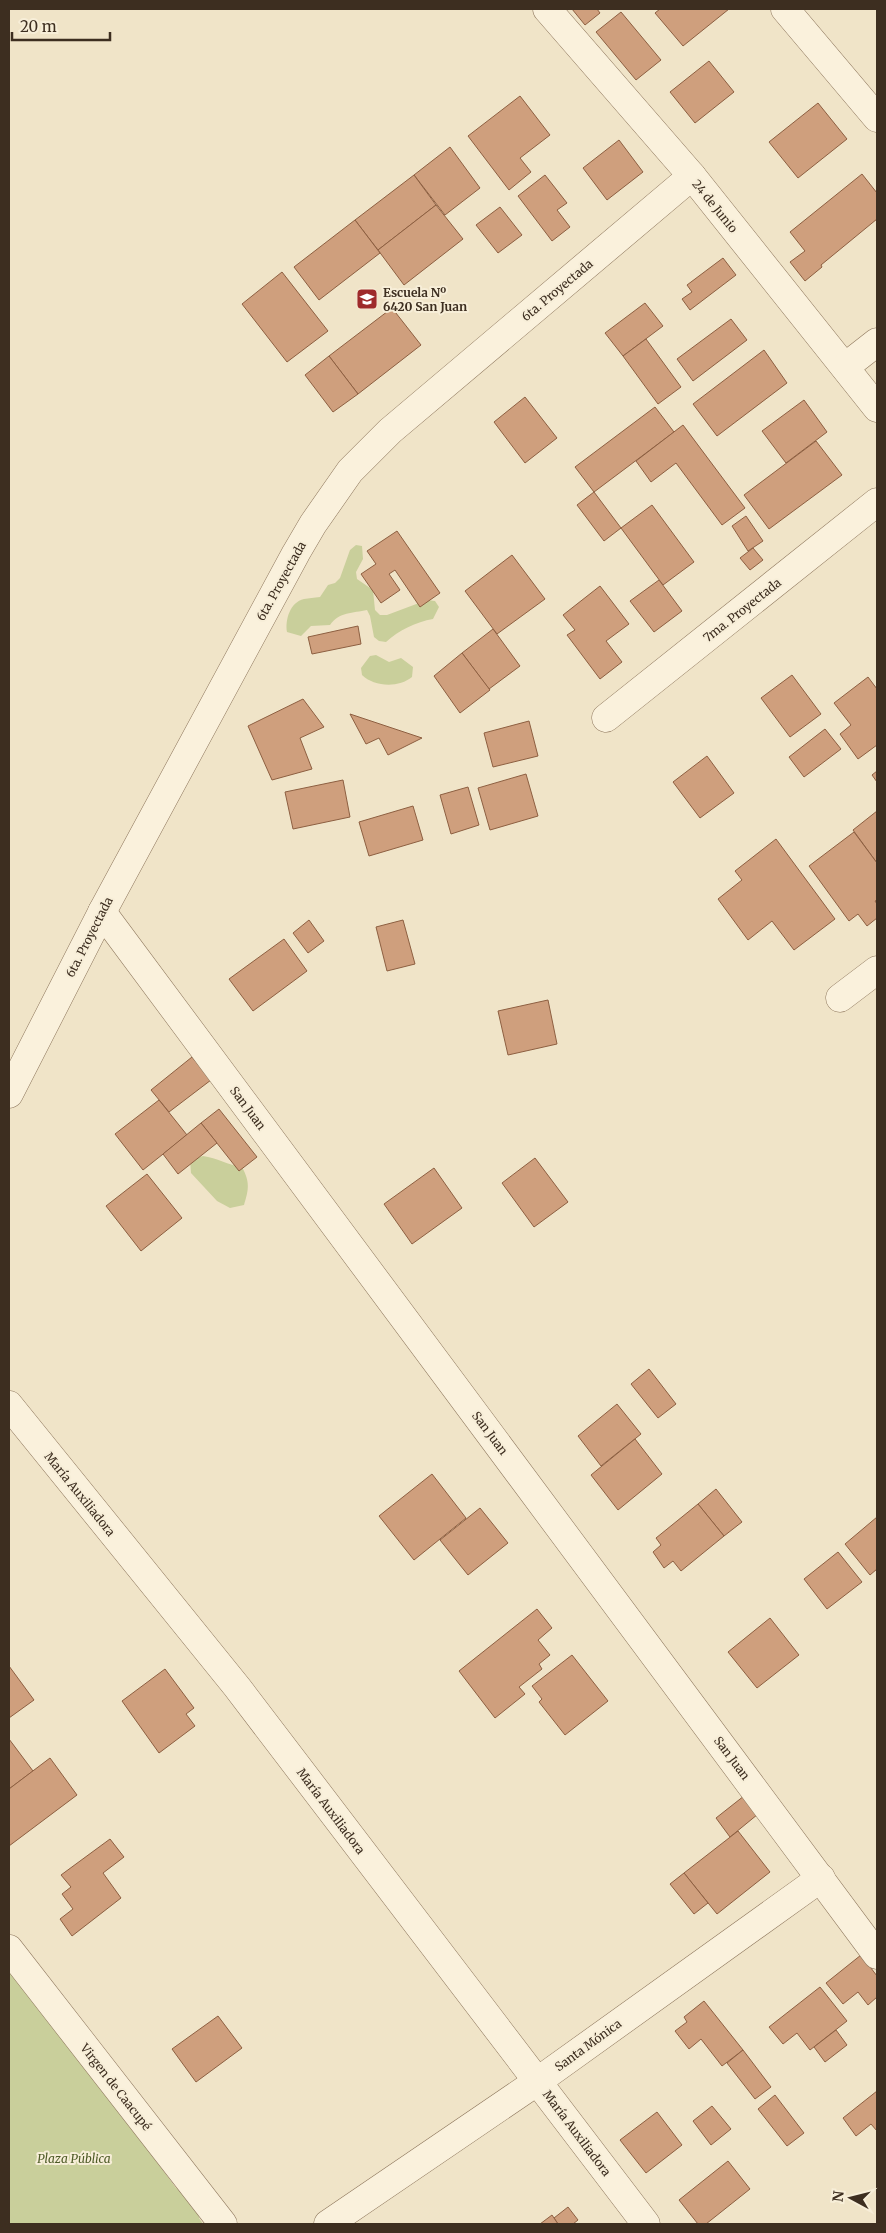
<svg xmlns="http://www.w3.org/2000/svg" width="886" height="2233" font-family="Merriweather,serif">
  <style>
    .green { fill: #c9cf9b }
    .building { fill: #cf9f7d; stroke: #8d5f41 }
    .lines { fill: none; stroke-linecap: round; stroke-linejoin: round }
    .minor-casing { stroke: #8d765c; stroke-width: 29 }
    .minor { stroke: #faf1dc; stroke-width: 28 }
    .labels { text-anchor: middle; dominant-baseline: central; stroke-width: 4; stroke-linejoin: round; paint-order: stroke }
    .street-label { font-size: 12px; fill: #3d2e20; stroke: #f7eed8 }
    .poi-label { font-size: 12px; font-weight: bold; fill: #3d2e20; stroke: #f7eed8; text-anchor: start }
    .park-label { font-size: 12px; font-style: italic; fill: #4d5a26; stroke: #f7eed8 }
  </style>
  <rect width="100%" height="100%" fill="#f0e4c8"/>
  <g class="green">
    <path d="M356,545l6,1 1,13 -7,13 1,7 16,11 2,20 5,5h7l40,-15 8,1 4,6 -6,12c-17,3 -34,11 -47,23l-7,-1 -5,-4 -4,-21 -3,-6c-14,3 -28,2 -37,15l-19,1 -10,10 -14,-4c-2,-12 3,-30 17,-33 5,-1 10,-1 16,-2l8,-12 7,-2 5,-5 10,-28z"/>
    <path d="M376,655l13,7 12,-4 12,9 -1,10c-13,11 -38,10 -50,-2l-1,-7 9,-12z"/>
    <path d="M203,1156c14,2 25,9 39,11 8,15 7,22 2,38l-14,3 -13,-7 -26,-28 -1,-13z"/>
    <polygon points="14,1967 176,2188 202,2200 199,2218 203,2224 9,2224 9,1971"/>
  </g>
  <g class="building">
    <polygon points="572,9 597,9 600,13 585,25"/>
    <polygon points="660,9 729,9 683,46 655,13"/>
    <polygon points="621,12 661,60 636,80 596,32"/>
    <polygon points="709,61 734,92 695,123 670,92"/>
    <polygon points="520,96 550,135 520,158 531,172 509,190 468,136"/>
    <polygon points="818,103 847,139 798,178 769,142"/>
    <polygon points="619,140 643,172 607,200 583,168"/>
    <polygon points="450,147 480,188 445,215 414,175"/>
    <polygon points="862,174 877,193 877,219 821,265 822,267 805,281 790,262 805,251 790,232"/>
    <polygon points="414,175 436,205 378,250 355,220"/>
    <polygon points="545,175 567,203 557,210 570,227 552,241 518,196"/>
    <polygon points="436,205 463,239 404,285 378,250"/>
    <polygon points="500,207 522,235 498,253 476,225"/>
    <polygon points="355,220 380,253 319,300 294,267"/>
    <polygon points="723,258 736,275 690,310 682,299 692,292 687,285"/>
    <polygon points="282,272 328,331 287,362 242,304"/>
    <polygon points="645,303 663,326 623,356 605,333"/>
    <polygon points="392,308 421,345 358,394 329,356"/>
    <polygon points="731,319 747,340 693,381 677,359"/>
    <polygon points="646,339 681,387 658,404 623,356"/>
    <polygon points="764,350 787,383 717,436 693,404"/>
    <polygon points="329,356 358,394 333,412 305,375"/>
    <polygon points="525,397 557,438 525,463 494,422"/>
    <polygon points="804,400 827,432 786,463 762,431"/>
    <polygon points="655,407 674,432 594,492 575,467"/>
    <polygon points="683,425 745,508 722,525 676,463 651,482 636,461"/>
    <polygon points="816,441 842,475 769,529 744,495"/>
    <polygon points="594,492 621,528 604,541 577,505"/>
    <polygon points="652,505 694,562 663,585 621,528"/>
    <polygon points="746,516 763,541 748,551 732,526"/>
    <polygon points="397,531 440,593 420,607 395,570 389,574 400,590 381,603 361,574 376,564 367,551"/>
    <polygon points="753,548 763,560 750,570 740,558"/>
    <polygon points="512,555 545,599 497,634 465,591"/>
    <polygon points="659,580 682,611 654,632 630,601"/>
    <polygon points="600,586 629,624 606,641 622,662 600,679 567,635 575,630 563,615"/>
    <polygon points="358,626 361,644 312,654 308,637"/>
    <polygon points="493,629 520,666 489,689 462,653"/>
    <polygon points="462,653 490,690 460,713 434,676"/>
    <polygon points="792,675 821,714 790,737 761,698"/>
    <polygon points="868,677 877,689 877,745 858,759 840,734 851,725 834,703"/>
    <polygon points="303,699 324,727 300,738 312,769 272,780 248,726"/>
    <polygon points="350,714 422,738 388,755 379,738 366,744"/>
    <polygon points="529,721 538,756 493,767 484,733"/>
    <polygon points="825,729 841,749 804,777 789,757"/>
    <polygon points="707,756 734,793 700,818 673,782"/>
    <polygon points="877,771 877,782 872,775"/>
    <polygon points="526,774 538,816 490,830 478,788"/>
    <polygon points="343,780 350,817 293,829 285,792"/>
    <polygon points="468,787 479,825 451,834 440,795"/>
    <polygon points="413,806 423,840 369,856 359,822"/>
    <polygon points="877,811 877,863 853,830"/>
    <polygon points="854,832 877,863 877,900 875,901 877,904 877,918 867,926 858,914 849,921 809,866"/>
    <polygon points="776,839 835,919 794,950 772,921 748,940 718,899 742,880 735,871"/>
    <polygon points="309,920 324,941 308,953 293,933"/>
    <polygon points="403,920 415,964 387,971 376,927"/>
    <polygon points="284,939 307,971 253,1011 229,979"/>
    <polygon points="548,1000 557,1044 508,1055 498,1011"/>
    <polygon points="192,1057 211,1080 169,1112 151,1090"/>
    <polygon points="159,1100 187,1135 143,1170 115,1134"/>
    <polygon points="219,1109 257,1157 239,1171 201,1123"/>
    <polygon points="201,1123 217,1143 178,1174 163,1154"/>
    <polygon points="535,1158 568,1202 534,1227 502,1183"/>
    <polygon points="434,1168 462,1208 412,1244 384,1204"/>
    <polygon points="147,1174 182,1218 141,1251 106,1206"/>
    <polygon points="649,1369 676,1404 658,1418 631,1384"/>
    <polygon points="617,1404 641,1434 601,1466 578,1436"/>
    <polygon points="635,1439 662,1474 618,1510 591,1475"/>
    <polygon points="432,1474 466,1518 414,1560 379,1516"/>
    <polygon points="716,1489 742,1522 724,1536 698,1504"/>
    <polygon points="698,1504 724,1536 681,1571 673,1561 664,1568 653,1552 661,1545 656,1538"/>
    <polygon points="480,1508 508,1543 468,1575 440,1540"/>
    <polygon points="877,1517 877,1569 870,1575 845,1544"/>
    <polygon points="838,1552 862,1582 827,1609 804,1579"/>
    <polygon points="537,1609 552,1628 538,1640 550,1655 539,1664 542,1669 519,1687 525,1694 495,1718 459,1671"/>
    <polygon points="770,1618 799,1655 757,1688 728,1652"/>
    <polygon points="572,1655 608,1701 565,1735 539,1702 542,1699 532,1686"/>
    <polygon points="9,1666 34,1700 9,1718"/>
    <polygon points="165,1669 194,1708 186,1714 195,1726 159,1753 122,1701"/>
    <polygon points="9,1739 33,1771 9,1789"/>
    <polygon points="50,1758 77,1795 9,1846 9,1789"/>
    <polygon points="749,1792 763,1810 730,1837 716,1818"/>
    <polygon points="738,1831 770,1872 717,1914 684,1873"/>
    <polygon points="110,1839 124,1857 103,1873 121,1898 72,1936 60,1919 73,1909 62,1894 71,1887 61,1875"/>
    <polygon points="684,1873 708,1903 694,1914 670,1884"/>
    <polygon points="861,1955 877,1976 877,1997 868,2005 858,1992 843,2004 826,1983"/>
    <polygon points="820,1987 847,2021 810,2050 797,2033 783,2044 769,2027"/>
    <polygon points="704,2001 743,2050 722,2066 701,2039 689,2049 675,2031 687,2022 684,2017"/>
    <polygon points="218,2016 242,2048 196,2082 172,2049"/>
    <polygon points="836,2030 847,2045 825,2062 814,2047"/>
    <polygon points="743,2050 771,2087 755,2099 727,2063"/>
    <polygon points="877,2091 877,2131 871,2124 856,2136 843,2118"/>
    <polygon points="775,2095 804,2133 787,2146 758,2109"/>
    <polygon points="712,2106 731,2129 711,2145 693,2121"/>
    <polygon points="657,2112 682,2145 646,2173 620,2140"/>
    <polygon points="728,2161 750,2189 706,2224 698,2224 679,2200"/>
    <polygon points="568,2207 578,2220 573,2224 558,2224 554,2218"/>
    <polygon points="552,2215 558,2224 540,2224"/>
  </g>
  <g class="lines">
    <g class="minor-casing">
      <g id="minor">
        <polyline points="547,9 692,176 877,408"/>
        <polyline points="785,9 877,118"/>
        <polyline points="845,367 877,342"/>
        <polyline points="606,718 877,502"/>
        <polyline points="102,912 877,1955"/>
        <polyline points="840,998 877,970"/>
        <polyline points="9,1094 102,912 296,553 313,524 350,471 390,431 692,176"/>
        <polyline points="9,1405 237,1687 646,2224"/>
        <polyline points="9,1949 223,2224"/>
        <polyline points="328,2224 538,2081 821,1878"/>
      </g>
    </g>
    <use href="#minor" class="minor"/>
  </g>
  <defs>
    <g id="school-square" transform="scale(1.125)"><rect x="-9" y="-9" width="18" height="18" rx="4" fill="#9e2a2b" stroke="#f7eed8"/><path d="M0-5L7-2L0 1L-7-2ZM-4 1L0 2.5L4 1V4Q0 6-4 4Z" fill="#fff"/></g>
  </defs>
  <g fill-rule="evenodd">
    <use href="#school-square" x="367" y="299"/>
  </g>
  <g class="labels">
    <g class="street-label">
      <text transform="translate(715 206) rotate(51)">24 de Junio</text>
      <text transform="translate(557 290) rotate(-40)">6ta. Proyectada</text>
      <text transform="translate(281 581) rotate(-61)">6ta. Proyectada</text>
      <text transform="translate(742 610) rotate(-38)">7ma. Proyectada</text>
      <text transform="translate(89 937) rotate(-63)">6ta. Proyectada</text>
      <text transform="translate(248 1108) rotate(53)">San Juan</text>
      <text transform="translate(490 1433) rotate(53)">San Juan</text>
      <text transform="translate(80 1494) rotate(51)">María Auxiliadora</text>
      <text transform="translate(732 1758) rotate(53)">San Juan</text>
      <text transform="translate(331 1811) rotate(53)">María Auxiliadora</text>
      <text transform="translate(588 2045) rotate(-36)">Santa Mónica</text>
      <text transform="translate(116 2087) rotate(52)">Virgen de Caacupé</text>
      <text transform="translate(577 2133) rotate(53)">María Auxiliadora</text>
    </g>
    <g class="poi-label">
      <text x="383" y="292">Escuela Nº<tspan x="383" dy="14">6420 San Juan</tspan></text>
    </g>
    <g class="park-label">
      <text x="74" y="2158">Plaza Pública</text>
    </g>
  </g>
  <rect width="886" height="2233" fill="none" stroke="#3d2e20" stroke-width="20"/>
  <g transform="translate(851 2198) rotate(277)" stroke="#f7eed8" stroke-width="4" paint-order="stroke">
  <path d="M0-4L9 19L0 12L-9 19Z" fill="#3d2e20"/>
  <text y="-8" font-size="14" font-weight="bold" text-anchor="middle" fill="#3d2e20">N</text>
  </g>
  <path d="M12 32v8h98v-8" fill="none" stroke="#3d2e20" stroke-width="2.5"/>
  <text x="20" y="32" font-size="15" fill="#3d2e20" stroke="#f7eed8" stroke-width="4" paint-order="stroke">20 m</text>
</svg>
